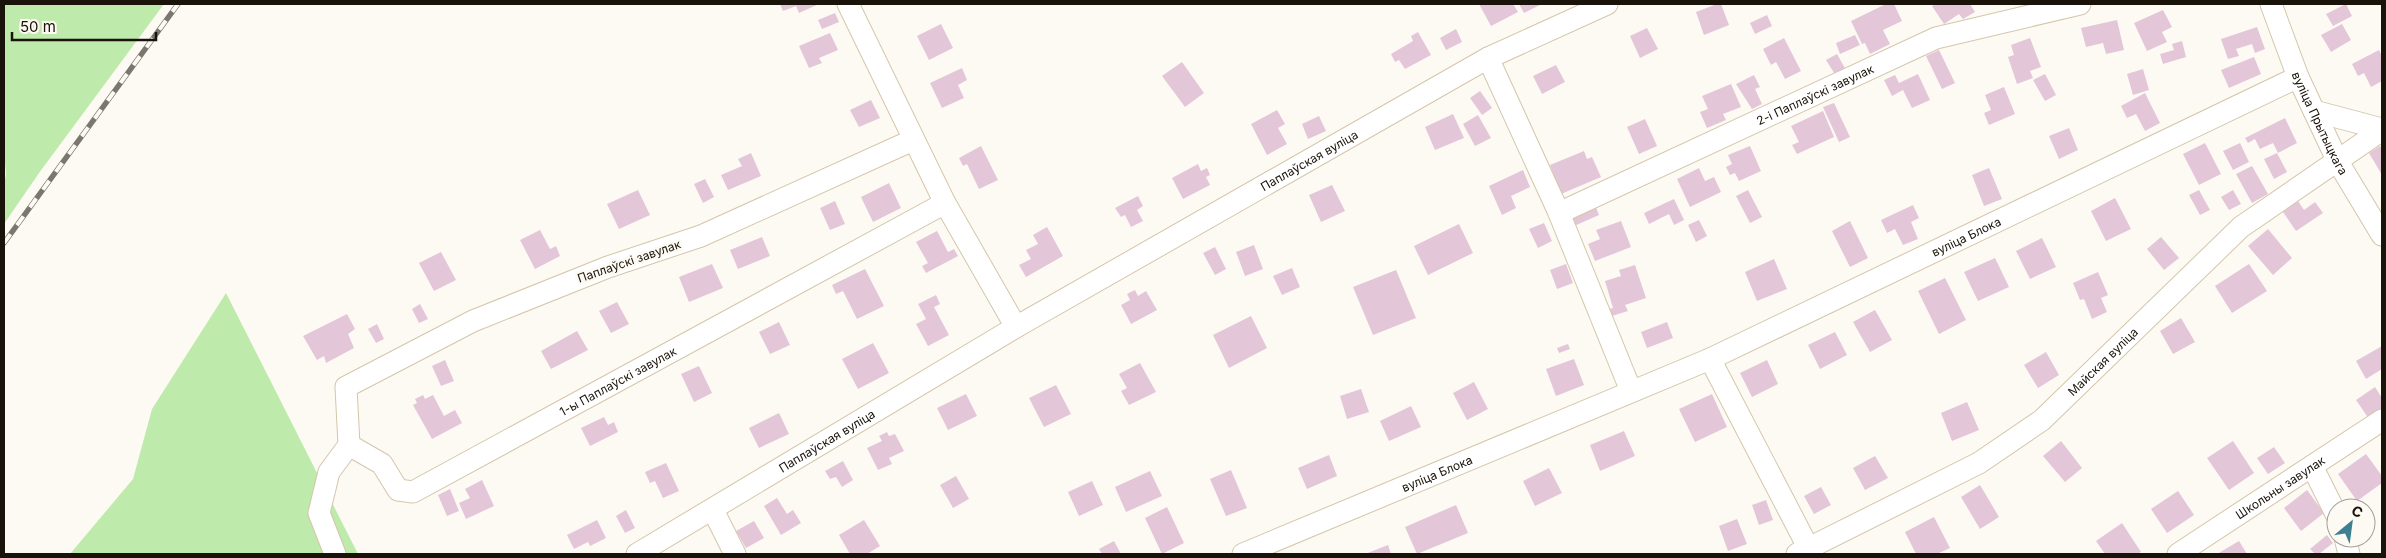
<svg xmlns="http://www.w3.org/2000/svg" width="2386" height="558" font-family="Inter,sans-serif">
  <style>
    .green { fill: #beebab }
    .building { fill: #e4c6d9 }
    .lines { fill: none; stroke-linecap: round; stroke-linejoin: round }
    .minor-casing { stroke: #d4c6a9; stroke-width: 23 }
    .minor { stroke: #fff; stroke-width: 21 }
    .rail-casing { stroke: #7b776e; stroke-width: 5.5 }
    .rail { stroke: #fdfaf4; stroke-width: 4; stroke-dasharray: 11; stroke-linecap: butt }
    .labels { text-anchor: middle; dominant-baseline: central; stroke-width: 5; stroke-linejoin: round; paint-order: stroke }
    .street-label { font-size: 12px; fill: #191309; stroke: #fdfaf4 }
  </style>
  <rect width="100%" height="100%" fill="#fdfaf4"/>
  <g class="green">
    <polygon points="4,4 164,4 39,173 4,224 4,186 6,174 4,151"/>
    <polygon points="226,293 358,554 70,554 133,479 152,409"/>
  </g>
  <g class="building">
    <polygon points="780,4 819,4 799,13 796,6 783,11"/>
    <polygon points="1479,4 1513,4 1518,12 1491,26"/>
    <polygon points="1519,4 1542,4 1524,13"/>
    <polygon points="1717,4 1721,4 1729,25 1704,35 1696,12"/>
    <polygon points="1886,4 1894,4 1902,21 1883,30 1890,44 1870,54 1865,43 1862,44 1851,21"/>
    <polygon points="1936,4 1970,4 1975,12 1963,19 1959,14 1944,24 1932,6"/>
    <polygon points="2346,4 2352,16 2333,26 2326,14"/>
    <polygon points="2163,10 2172,27 2162,32 2167,42 2147,51 2134,23"/>
    <polygon points="835,13 839,22 822,29 818,20"/>
    <polygon points="1767,15 1772,26 1755,34 1750,23"/>
    <polygon points="2117,20 2124,50 2106,54 2103,43 2086,47 2081,28"/>
    <polygon points="941,24 953,48 929,60 917,36"/>
    <polygon points="2342,24 2351,40 2331,52 2321,35"/>
    <polygon points="2257,27 2265,49 2255,53 2252,44 2236,49 2239,56 2228,59 2221,39"/>
    <polygon points="1647,28 1658,49 1640,58 1630,36"/>
    <polygon points="1456,29 1462,42 1446,50 1440,38"/>
    <polygon points="1418,32 1431,55 1405,69 1399,60 1395,62 1391,54 1413,41 1411,36"/>
    <polygon points="830,33 838,50 819,58 822,63 809,68 799,46"/>
    <polygon points="1855,35 1860,45 1840,54 1836,43"/>
    <polygon points="1784,38 1801,71 1785,79 1776,62 1771,65 1763,49"/>
    <polygon points="2030,38 2041,67 2030,71 2033,78 2017,84 2008,57 2014,55 2011,45"/>
    <polygon points="2182,41 2186,57 2163,64 2160,54 2174,50 2172,44"/>
    <polygon points="1939,50 1955,83 1942,89 1926,56"/>
    <polygon points="2379,50 2382,56 2382,81 2371,87 2364,73 2358,76 2352,64"/>
    <polygon points="1837,54 1846,70 1836,76 1826,60"/>
    <polygon points="2254,57 2261,74 2229,88 2221,70"/>
    <polygon points="1182,62 1204,93 1185,107 1162,76"/>
    <polygon points="1556,65 1565,82 1542,94 1533,76"/>
    <polygon points="962,68 967,80 958,85 964,98 942,108 930,83"/>
    <polygon points="2143,69 2149,90 2133,95 2127,74"/>
    <polygon points="1918,74 1930,100 1912,108 1903,90 1892,96 1884,80 1895,75 1899,83"/>
    <polygon points="2045,74 2056,95 2045,101 2033,80"/>
    <polygon points="1754,75 1760,87 1755,89 1762,104 1752,109 1736,84"/>
    <polygon points="1731,84 1741,107 1723,114 1726,120 1707,128 1700,112 1708,109 1702,96"/>
    <polygon points="2004,87 2015,114 1989,125 1984,113 1991,110 1985,95"/>
    <polygon points="1480,91 1492,108 1482,115 1470,98"/>
    <polygon points="2145,93 2160,123 2145,131 2136,114 2127,118 2121,106"/>
    <polygon points="871,100 880,118 859,127 850,110"/>
    <polygon points="1834,103 1850,137 1839,142 1823,107"/>
    <polygon points="1277,110 1285,124 1278,128 1287,144 1267,155 1251,124"/>
    <polygon points="1823,111 1834,137 1797,154 1792,145 1799,142 1791,126"/>
    <polygon points="1453,114 1464,138 1435,150 1425,127"/>
    <polygon points="1478,115 1491,138 1475,146 1463,124"/>
    <polygon points="1319,116 1326,131 1308,139 1302,124"/>
    <polygon points="2285,118 2297,143 2278,153 2273,143 2260,149 2255,139 2248,143 2245,138"/>
    <polygon points="1645,119 1657,146 1639,154 1627,127"/>
    <polygon points="2069,128 2078,150 2059,159 2049,136"/>
    <polygon points="2205,143 2221,174 2199,185 2183,154"/>
    <polygon points="2240,143 2249,162 2233,170 2223,151"/>
    <polygon points="981,146 998,180 979,189 967,164 963,166 959,158"/>
    <polygon points="1750,146 1761,171 1739,181 1735,173 1730,175 1726,167 1732,164 1728,155"/>
    <polygon points="2380,146 2382,149 2382,175 2369,153"/>
    <polygon points="1584,151 1587,159 1592,157 1601,177 1561,194 1550,165"/>
    <polygon points="751,153 761,176 728,190 721,175 742,166 738,159"/>
    <polygon points="2277,153 2287,172 2274,179 2264,159"/>
    <polygon points="1198,164 1201,171 1207,168 1210,175 1206,177 1210,185 1183,199 1172,178"/>
    <polygon points="2252,166 2268,194 2252,203 2236,174"/>
    <polygon points="1699,168 1705,181 1714,177 1721,192 1690,207 1677,179"/>
    <polygon points="1989,168 2002,199 1984,206 1972,175"/>
    <polygon points="1523,170 1530,187 1511,196 1516,208 1502,215 1489,186"/>
    <polygon points="705,179 714,197 703,203 694,184"/>
    <polygon points="889,183 901,208 873,222 861,197"/>
    <polygon points="1332,185 1345,211 1321,222 1309,195"/>
    <polygon points="638,190 650,215 619,229 607,204"/>
    <polygon points="1748,190 1762,217 1750,223 1736,196"/>
    <polygon points="2199,190 2210,210 2200,215 2189,195"/>
    <polygon points="2233,190 2241,204 2229,210 2221,197"/>
    <polygon points="1138,196 1143,206 1137,210 1143,221 1131,227 1125,215 1121,217 1115,208"/>
    <polygon points="2115,198 2131,229 2106,241 2091,211"/>
    <polygon points="1674,199 1684,220 1674,225 1669,214 1649,224 1644,213"/>
    <polygon points="835,201 845,224 830,230 820,208"/>
    <polygon points="2298,201 2304,210 2315,202 2323,213 2296,231 2283,212"/>
    <polygon points="1595,205 1599,215 1574,226 1570,216"/>
    <polygon points="1913,205 1919,218 1911,222 1918,239 1903,245 1895,229 1887,233 1881,220"/>
    <polygon points="1699,220 1707,236 1696,242 1688,225"/>
    <polygon points="1621,221 1631,247 1595,261 1588,244 1600,239 1596,230"/>
    <polygon points="1850,221 1868,258 1850,267 1832,231"/>
    <polygon points="1544,223 1552,241 1538,248 1529,229"/>
    <polygon points="1459,224 1473,253 1428,275 1414,246"/>
    <polygon points="1047,227 1063,256 1026,277 1019,265 1031,259 1026,250 1038,244 1033,235"/>
    <polygon points="2268,229 2292,258 2273,275 2248,246"/>
    <polygon points="540,230 550,249 556,246 560,256 535,269 520,240"/>
    <polygon points="937,231 948,252 954,249 958,256 926,273 922,266 928,263 916,242"/>
    <polygon points="762,237 770,256 738,269 730,250"/>
    <polygon points="2161,237 2179,258 2164,270 2147,249"/>
    <polygon points="2042,238 2056,267 2030,279 2016,251"/>
    <polygon points="1254,245 1263,269 1245,276 1236,252"/>
    <polygon points="1215,247 1226,269 1215,275 1203,253"/>
    <polygon points="441,252 456,280 434,291 419,263"/>
    <polygon points="1995,258 2009,287 1978,301 1964,272"/>
    <polygon points="1774,259 1787,289 1757,301 1745,272"/>
    <polygon points="712,264 723,288 689,302 679,277"/>
    <polygon points="1566,264 1573,283 1557,289 1550,270"/>
    <polygon points="2249,264 2267,291 2232,313 2215,286"/>
    <polygon points="1635,265 1646,298 1625,305 1628,311 1612,316 1609,309 1613,308 1605,281 1621,276 1619,270"/>
    <polygon points="1292,268 1300,287 1282,295 1273,276"/>
    <polygon points="865,269 884,306 857,319 843,291 836,294 832,285"/>
    <polygon points="1396,270 1416,318 1373,335 1353,287"/>
    <polygon points="2098,272 2108,295 2101,298 2107,312 2092,319 2084,299 2080,300 2073,283"/>
    <polygon points="1945,278 1966,320 1939,334 1918,291"/>
    <polygon points="1135,290 1138,296 1146,291 1157,310 1131,324 1121,305 1130,300 1127,294"/>
    <polygon points="936,295 940,304 934,307 949,335 928,346 916,324 926,319 918,304"/>
    <polygon points="617,302 629,324 611,333 599,311"/>
    <polygon points="420,304 428,319 419,323 412,309"/>
    <polygon points="1875,310 1892,340 1870,352 1853,322"/>
    <polygon points="347,314 355,329 348,334 354,348 326,363 324,356 317,360 303,336"/>
    <polygon points="1251,316 1267,348 1229,368 1213,335"/>
    <polygon points="2181,318 2195,342 2173,354 2160,331"/>
    <polygon points="779,322 790,345 770,354 759,332"/>
    <polygon points="1667,322 1673,338 1647,348 1641,332"/>
    <polygon points="377,324 384,339 376,343 368,329"/>
    <polygon points="577,331 588,350 551,369 541,351"/>
    <polygon points="1835,332 1847,355 1820,369 1808,345"/>
    <polygon points="873,343 889,373 858,389 842,359"/>
    <polygon points="1568,344 1570,349 1559,353 1557,348"/>
    <polygon points="2382,346 2382,369 2366,379 2356,361"/>
    <polygon points="2046,352 2059,375 2038,388 2024,365"/>
    <polygon points="1574,359 1584,385 1556,396 1546,369"/>
    <polygon points="445,360 454,381 441,386 432,366"/>
    <polygon points="1767,360 1778,384 1752,397 1740,373"/>
    <polygon points="1140,363 1156,392 1129,405 1121,391 1127,388 1119,374"/>
    <polygon points="699,366 712,393 694,402 681,374"/>
    <polygon points="1474,382 1488,409 1467,420 1453,393"/>
    <polygon points="1056,385 1071,414 1044,427 1029,398"/>
    <polygon points="2375,387 2382,398 2382,410 2369,419 2356,400"/>
    <polygon points="1361,389 1369,412 1347,419 1340,396"/>
    <polygon points="966,394 977,416 948,430 937,408"/>
    <polygon points="1712,394 1727,427 1695,442 1679,409"/>
    <polygon points="423,395 425,399 433,395 444,416 455,410 462,423 432,439 413,405 417,403 415,399"/>
    <polygon points="1967,402 1979,430 1952,441 1941,413"/>
    <polygon points="1411,406 1421,427 1389,441 1380,421"/>
    <polygon points="779,413 789,434 759,448 749,428"/>
    <polygon points="604,417 608,425 614,422 618,432 590,446 581,428"/>
    <polygon points="1624,431 1635,456 1600,471 1590,445"/>
    <polygon points="887,432 889,436 895,434 904,451 889,458 892,464 878,470 867,448 882,441 879,436"/>
    <polygon points="2061,441 2082,468 2065,482 2043,456"/>
    <polygon points="2233,441 2254,473 2229,490 2207,458"/>
    <polygon points="2274,447 2285,463 2268,474 2257,458"/>
    <polygon points="2366,454 2382,476 2382,483 2357,501 2338,474"/>
    <polygon points="1329,455 1337,476 1307,489 1298,468"/>
    <polygon points="1875,456 1888,478 1865,490 1853,468"/>
    <polygon points="843,461 853,480 842,487 836,477 830,479 825,471"/>
    <polygon points="666,463 679,491 663,498 655,481 650,483 645,472"/>
    <polygon points="1549,468 1562,493 1535,506 1523,481"/>
    <polygon points="1231,470 1247,508 1226,516 1210,479"/>
    <polygon points="1150,471 1162,496 1126,512 1115,487"/>
    <polygon points="956,476 969,499 953,508 940,485"/>
    <polygon points="482,480 494,506 466,519 459,503 470,498 465,489"/>
    <polygon points="1092,481 1103,505 1079,516 1068,492"/>
    <polygon points="1980,485 1999,517 1980,529 1961,497"/>
    <polygon points="1821,487 1831,505 1814,514 1804,496"/>
    <polygon points="450,489 459,511 447,516 438,495"/>
    <polygon points="2307,490 2324,513 2301,531 2284,508"/>
    <polygon points="2178,491 2194,515 2167,533 2151,509"/>
    <polygon points="777,498 787,514 793,510 801,523 781,535 764,506"/>
    <polygon points="1766,500 1773,520 1759,525 1752,505"/>
    <polygon points="1456,505 1468,533 1417,554 1405,527"/>
    <polygon points="1167,507 1184,543 1162,554 1145,518"/>
    <polygon points="626,510 635,528 625,533 616,516"/>
    <polygon points="1934,517 1950,548 1937,554 1916,554 1905,532"/>
    <polygon points="1737,519 1747,544 1728,551 1719,526"/>
    <polygon points="597,520 606,538 590,546 588,542 574,549 567,535"/>
    <polygon points="864,520 880,546 867,554 850,554 839,535"/>
    <polygon points="754,521 764,538 746,548 736,531"/>
    <polygon points="2122,523 2141,552 2137,554 2105,554 2096,541"/>
    <polygon points="2327,535 2333,543 2319,554 2315,554 2310,549"/>
    <polygon points="1114,541 1121,554 1102,554 1099,549"/>
    <polygon points="2239,541 2247,554 2217,554"/>
    <polygon points="1388,545 1391,554 1365,554"/>
  </g>
  <g class="lines">
    <g class="minor-casing">
      <g id="minor">
        <polyline points="848,4 945,203 1016,327"/>
        <path id="s1" d="M2271,4l27,73 40,85 44,73"/>
        <polyline points="1488,58 1559,213 1631,391"/>
        <polyline points="2314,111 2382,129"/>
        <path id="s2" d="M913,140l-212,96 -93,31 -135,54 -127,66 3,58 33,19 16,26 15,2 532,-289"/>
        <path id="s3" d="M1559,213l377,-175 144,-34"/>
        <polyline points="1710,359 1809,549"/>
        <polyline points="2312,466 2336,514"/>
        <polyline points="713,510 735,554"/>
        <polyline points="2345,538 2349,554"/>
        <polyline points="335,554 319,513 329,472 349,445"/>
        <path id="s4" d="M637,554l379,-227 472,-269 119,-54"/>
        <path id="s5" d="M1243,554l467,-195 588,-282"/>
        <path id="s6" d="M1797,554l182,-91 63,-43 199,-193 141,-97"/>
        <path id="s7" d="M2178,554l204,-134"/>
      </g>
    </g>
    <use href="#minor" class="minor"/>
    <g class="rail-casing">
      <polyline id="rail" points="4,243 178,4"/>
    </g>
    <use href="#rail" class="rail"/>
  </g>
  <g class="labels">
    <g class="street-label">
      <text stroke="none"><textPath href="#s3" startOffset="282">2-і Паплаўскі завулак</textPath></text>
      <text stroke="none"><textPath href="#s1" startOffset="129">вуліца Прытыцкага</textPath></text>
      <text stroke="none"><textPath href="#s4" startOffset="779">Паплаўская вуліца</textPath></text>
      <text stroke="none"><textPath href="#s5" startOffset="790">вуліца Блока</textPath></text>
      <text transform="translate(629 261) rotate(-19)">Паплаўскі завулак</text>
      <text stroke="none"><textPath href="#s6" startOffset="364">Майская вуліца</textPath></text>
      <text stroke="none"><textPath href="#s2" startOffset="994">1-ы Паплаўскі завулак</textPath></text>
      <text stroke="none"><textPath href="#s4" startOffset="221">Паплаўская вуліца</textPath></text>
      <text stroke="none"><textPath href="#s5" startOffset="210">вуліца Блока</textPath></text>
      <text stroke="none"><textPath href="#s7" startOffset="122">Школьны завулак</textPath></text>
    </g>
  </g>
  <rect width="2386" height="558" fill="none" stroke="#191309" stroke-width="10"/>
  <g transform="translate(2351 523) rotate(29)"><circle r="24" fill="#fdfaf4" stroke="#a29e96"/>
  <path d="M0-4L9 19L0 12L-9 19Z" fill="#3e8092"/>
  <text y="-8" font-size="14" font-weight="bold" text-anchor="middle" fill="#191309">С</text>
  </g>
  <path d="M12 32v8h144v-8" fill="none" stroke="#191309" stroke-width="2.5"/>
  <text x="20" y="32" font-size="15" fill="#191309" stroke="#fdfaf4" stroke-width="4" paint-order="stroke">50 m</text>
</svg>
